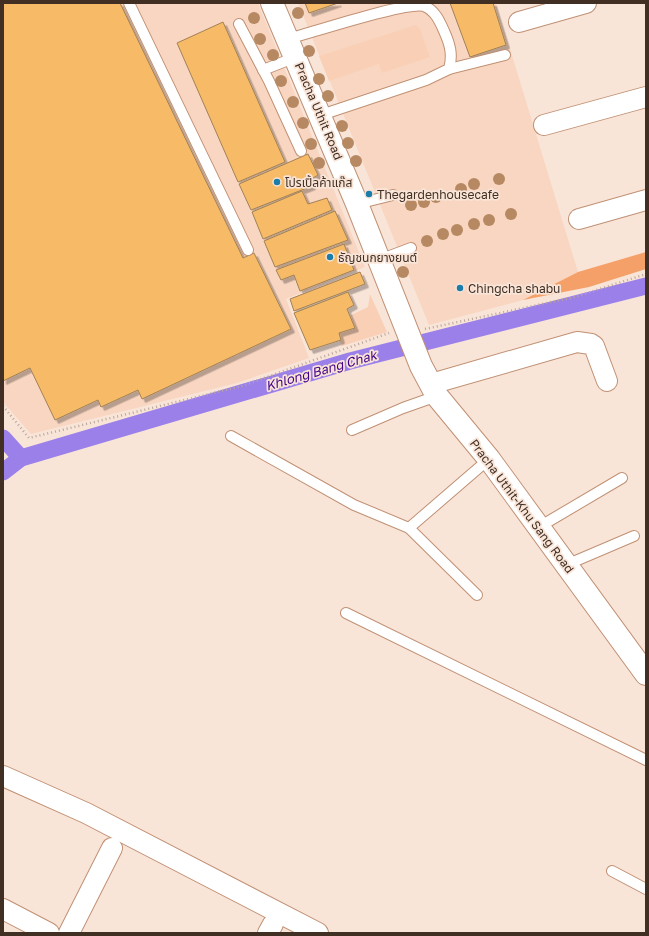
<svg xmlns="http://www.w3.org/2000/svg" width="649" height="936" font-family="'Golos Text','Noto Sans Thai',sans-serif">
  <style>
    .built { fill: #f9d6c1 }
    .green { fill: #f9d0b6 }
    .forest { fill: #f4a068 }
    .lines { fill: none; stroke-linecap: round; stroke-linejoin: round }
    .canal { stroke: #9b80ea; stroke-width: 17 }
    .building { fill: #f7ba66; stroke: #a18156; filter: url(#shadow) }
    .service-casing { stroke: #c09174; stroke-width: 12 }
    .minor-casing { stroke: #c09174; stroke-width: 22 }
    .secondary-casing { stroke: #c09174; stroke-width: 24 }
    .path { stroke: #b9a599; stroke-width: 2.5; stroke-dasharray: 1 3; stroke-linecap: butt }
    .service { stroke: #fff; stroke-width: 10 }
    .minor { stroke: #fff; stroke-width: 20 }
    .secondary { stroke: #fff; stroke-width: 22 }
    .tree { fill: #b68962 }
    .poi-dot { fill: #1b7da9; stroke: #f9e4d8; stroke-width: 1.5 }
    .labels { text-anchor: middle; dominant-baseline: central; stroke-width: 3.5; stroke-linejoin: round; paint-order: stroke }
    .street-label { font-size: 12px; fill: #422f23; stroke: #f9e4d8 }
    .poi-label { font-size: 12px; fill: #422f23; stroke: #f9e4d8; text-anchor: start }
    .water-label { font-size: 13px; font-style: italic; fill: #400088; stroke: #f9e4d8 }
  </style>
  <defs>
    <filter id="shadow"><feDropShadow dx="3.5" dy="3.5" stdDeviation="0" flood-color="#0004"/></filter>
  </defs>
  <rect width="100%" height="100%" fill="#f9e4d8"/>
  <g class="built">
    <polygon points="3,3 258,3 365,267 286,299 309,358 237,383 31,434 3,402"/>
    <polygon points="298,3 496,3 578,272 523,300 429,325"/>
  </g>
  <g class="green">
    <polygon points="416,25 420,29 430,57 382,73 379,64 329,81 319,56"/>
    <polygon points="370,294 387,332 342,346 336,332 349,316 368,307"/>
  </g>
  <polygon class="forest" points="646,252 646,269 589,287 523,300 578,272"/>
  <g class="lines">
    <g class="canal">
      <polyline points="3,438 21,458"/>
      <polyline points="3,472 21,458 350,361 646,286"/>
    </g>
  </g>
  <g class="building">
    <polygon points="3,3 120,3 243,258 254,253 291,329 142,399 138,390 101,407 98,400 55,420 30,368 3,381"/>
    <polygon points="305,3 338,3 309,13"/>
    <polygon points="450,3 493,3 506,45 470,57"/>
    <polygon points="223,22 285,162 238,182 177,43"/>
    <polygon points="308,154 318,175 310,180 312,186 251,210 239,184"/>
    <polygon points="302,191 308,204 327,198 332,210 263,239 252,212"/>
    <polygon points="335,211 348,240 275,267 264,241"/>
    <polygon points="344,244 354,270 300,291 294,275 281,280 276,270"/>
    <polygon points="360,272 365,284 294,311 290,299"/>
    <polygon points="348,292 354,305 347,309 355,328 339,333 341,340 310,350 294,313"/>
  </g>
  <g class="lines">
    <g class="service-casing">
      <g id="service">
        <polyline points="129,3 248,250"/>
        <polyline points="239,24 269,81 301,151"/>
        <path d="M288,39c23,-6 118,-38 136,-33 11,4 16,16 20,25 6,13 9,24 5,38l-23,11 -105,35"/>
        <polyline points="449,69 505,55"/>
        <polyline points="263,70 296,57"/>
        <polyline points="357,204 393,195"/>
        <polyline points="379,260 411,248"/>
        <polyline points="352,430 403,408 437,396"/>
        <polyline points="231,436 354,505 409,528 489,459"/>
        <polyline points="539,527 622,478"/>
        <polyline points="409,528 477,595"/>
        <polyline points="566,565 634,536"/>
        <polyline points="346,613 646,760"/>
        <polyline points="612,871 646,889"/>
      </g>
    </g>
    <g class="minor-casing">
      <g id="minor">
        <polyline points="519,22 586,3"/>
        <polyline points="544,125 646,97"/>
        <polyline points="579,219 646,200"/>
        <polyline points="431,384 577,342 591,344 594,346 607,381"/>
        <polyline points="3,776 86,813 318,933"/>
        <polyline points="3,909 49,933"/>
        <polyline points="69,933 112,848"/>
        <polyline points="268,933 273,924"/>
      </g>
    </g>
    <g class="secondary-casing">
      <polyline id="secondary" points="272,3 357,204 421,366 437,396 489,459 646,674"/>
    </g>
    <g class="path">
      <polyline points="425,329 575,297 646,274"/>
      <polyline points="3,406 29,438 242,386 389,333"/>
    </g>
    <use href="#service" class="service"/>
    <use href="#minor" class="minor"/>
    <use href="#secondary" class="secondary"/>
  </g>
  <g class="tree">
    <circle cx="298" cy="13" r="6"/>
    <circle cx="254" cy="18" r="6"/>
    <circle cx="260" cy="39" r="6"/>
    <circle cx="309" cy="51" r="6"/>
    <circle cx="273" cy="55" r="6"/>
    <circle cx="319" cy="79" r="6"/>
    <circle cx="281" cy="81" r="6"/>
    <circle cx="328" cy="96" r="6"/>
    <circle cx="293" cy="102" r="6"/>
    <circle cx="303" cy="123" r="6"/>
    <circle cx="342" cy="126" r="6"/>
    <circle cx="348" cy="143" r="6"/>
    <circle cx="311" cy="144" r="6"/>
    <circle cx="356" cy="161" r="6"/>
    <circle cx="319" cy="163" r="6"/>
    <circle cx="499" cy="179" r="6"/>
    <circle cx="474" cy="184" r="6"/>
    <circle cx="461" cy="189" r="6"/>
    <circle cx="436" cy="197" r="6"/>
    <circle cx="424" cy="202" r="6"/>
    <circle cx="411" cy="205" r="6"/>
    <circle cx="511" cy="214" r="6"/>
    <circle cx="489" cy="220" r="6"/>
    <circle cx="474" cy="224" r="6"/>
    <circle cx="457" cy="230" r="6"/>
    <circle cx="443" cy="234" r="6"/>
    <circle cx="427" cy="241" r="6"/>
    <circle cx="403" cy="272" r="6"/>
  </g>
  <g class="poi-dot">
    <circle cx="277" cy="182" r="4"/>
    <circle cx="369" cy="194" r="4"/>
    <circle cx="330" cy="257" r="4"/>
    <circle cx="460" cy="288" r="4"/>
  </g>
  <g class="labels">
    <g class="street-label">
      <text transform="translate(319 111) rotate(67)">Pracha Uthit Road</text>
      <text transform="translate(522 506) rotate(53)">Pracha Uthit-Khu Sang Road</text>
    </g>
    <g class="poi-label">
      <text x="285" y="182">โปรเปิ้ลค้าแก๊ส</text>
      <text x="377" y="194">Thegardenhousecafe</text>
      <text x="338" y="257">ธัญชนกยางยนต์</text>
      <text x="468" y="288">Chingcha shabu</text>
    </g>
    <g class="water-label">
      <text transform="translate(321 370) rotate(-16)">Khlong Bang Chak</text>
    </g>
  </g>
  <rect width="649" height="936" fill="none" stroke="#422f23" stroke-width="8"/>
</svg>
